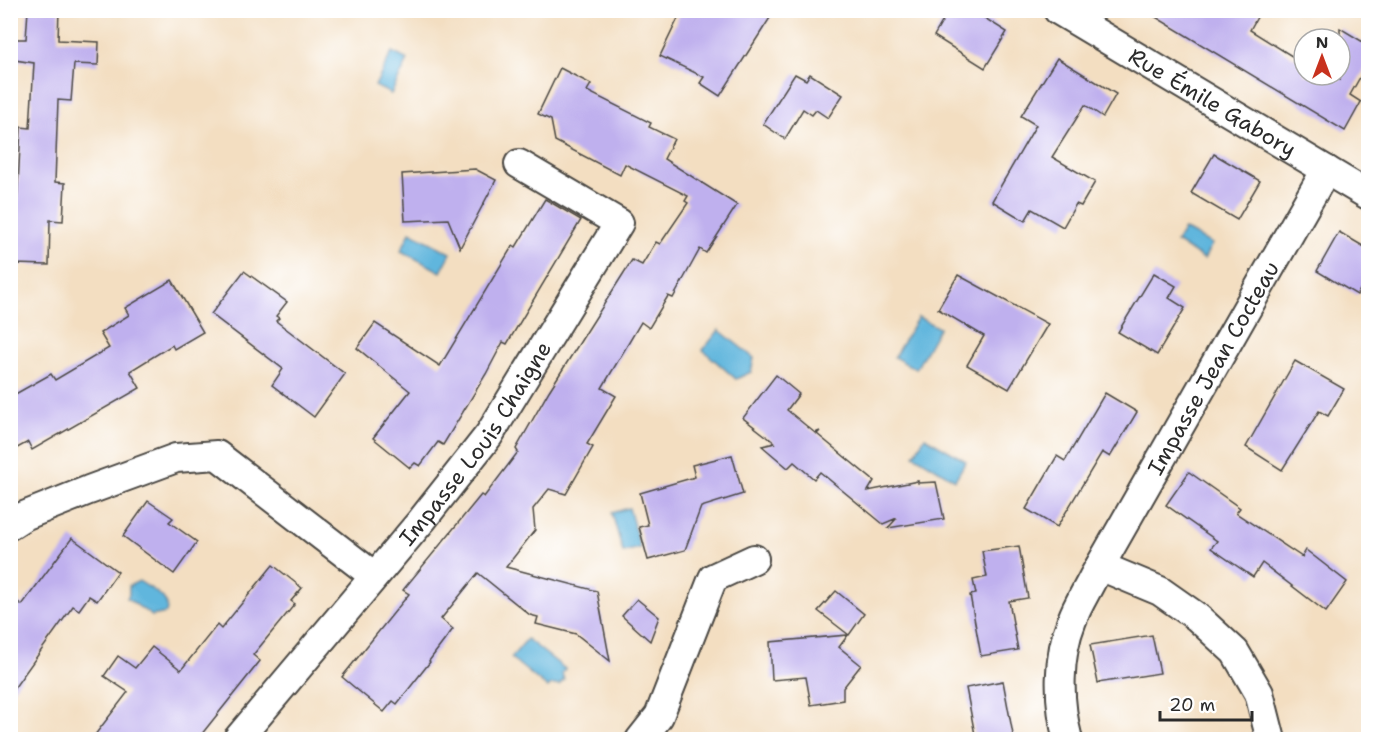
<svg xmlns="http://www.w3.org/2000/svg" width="1379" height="750" font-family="'Shantell Sans',sans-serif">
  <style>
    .water { fill: #61b6dd; stroke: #467084; stroke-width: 1.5 }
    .building { fill: #bfb0ee }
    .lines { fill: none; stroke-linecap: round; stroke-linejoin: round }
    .street-casing { stroke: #494642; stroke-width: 32 }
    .street { stroke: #fff; stroke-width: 28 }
    .labels { text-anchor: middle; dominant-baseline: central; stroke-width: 4.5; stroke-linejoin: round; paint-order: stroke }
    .street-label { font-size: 22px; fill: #2b2b2b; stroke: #fff }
  </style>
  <rect width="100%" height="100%" fill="#fff"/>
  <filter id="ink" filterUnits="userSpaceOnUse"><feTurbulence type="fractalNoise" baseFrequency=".0167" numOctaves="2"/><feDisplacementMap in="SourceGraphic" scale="12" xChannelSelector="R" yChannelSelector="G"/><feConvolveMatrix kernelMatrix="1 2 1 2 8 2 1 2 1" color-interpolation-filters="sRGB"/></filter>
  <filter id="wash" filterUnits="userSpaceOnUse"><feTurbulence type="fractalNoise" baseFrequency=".008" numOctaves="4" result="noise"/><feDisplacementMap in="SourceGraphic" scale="24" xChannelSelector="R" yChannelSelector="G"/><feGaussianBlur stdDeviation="1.35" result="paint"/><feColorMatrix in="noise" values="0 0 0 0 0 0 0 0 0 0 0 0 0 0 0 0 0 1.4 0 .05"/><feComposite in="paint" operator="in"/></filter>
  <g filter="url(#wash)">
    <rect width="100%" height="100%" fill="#f3dec1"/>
    <g class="water">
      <polygon points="392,52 408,60 391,94 375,86"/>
      <polygon points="1184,229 1212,244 1204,259 1176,242"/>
      <polygon points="410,232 451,253 441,272 401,251"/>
      <polygon points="918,317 939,328 916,369 894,357"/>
      <polygon points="719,330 754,358 751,372 736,379 703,350"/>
      <polygon points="925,437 966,461 955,480 914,455"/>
      <polygon points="629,508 640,548 623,552 612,513"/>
      <path d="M139,581c11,8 33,16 27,32l-14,3 -25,-18 2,-3v-9z"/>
      <polygon points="527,639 565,669 562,673 564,680 559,685 551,685 548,688 511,658"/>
    </g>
    <g id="blocks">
      <g class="building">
        <polygon points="28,10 59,10 58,40 99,42 98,65 74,64 71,101 58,100 55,182 65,183 63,221 50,220 49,265 14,264 21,127 30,128 34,63 15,60 16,39 26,39"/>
        <polygon points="682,10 775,10 720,96 700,83 704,77 660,56"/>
        <polygon points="949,10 972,10 1007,32 985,68 934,36"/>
        <polygon points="1144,10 1261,10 1250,30 1295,58 1304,60 1304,75 1331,75 1340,80 1340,28 1368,45 1368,63 1350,95 1361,102 1345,131"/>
        <polygon points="1057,58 1116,94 1103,117 1085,105 1052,157 1095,182 1081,206 1076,204 1063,227 1032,209 1025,221 992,201 1036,125 1021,116"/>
        <polygon points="560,68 591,84 587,91 651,123 649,127 674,139 664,159 737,205 706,253 700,249 673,298 668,296 649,328 641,322 602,388 616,396 587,444 593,447 566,494 549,489 533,509 535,530 506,567 597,591 610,661 576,634 536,624 538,617 530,615 478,573 441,619 453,629 429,661 430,662 397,704 393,701 384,712 342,677 409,594 403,590 481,495 484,497 518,452 516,449 549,391 632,260 642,265 656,242 660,244 688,203 685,201 688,196 625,164 620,175 555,141 551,120 538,114"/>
        <polygon points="795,74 806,80 810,74 843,95 828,118 816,110 812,115 803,109 785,139 763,124"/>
        <polygon points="1214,154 1260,181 1237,220 1191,193"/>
        <polygon points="475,169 496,180 460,248 448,219 405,221 402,174"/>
        <polygon points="545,199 581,220 507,344 503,342 486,374 443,445 438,442 420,466 415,463 410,468 373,438 410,391 357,348 375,323 440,366 513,245 516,247"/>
        <polygon points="1339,232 1368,249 1368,275 1357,295 1317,271"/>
        <polygon points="244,271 287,302 276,316 279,318 276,321 345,374 314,417 272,385 283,369 211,314"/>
        <polygon points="1154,273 1176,286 1169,298 1185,308 1157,355 1118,332"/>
        <polygon points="958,275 1048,324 1009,389 967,365 984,336 938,309"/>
        <polygon points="172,280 203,332 174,349 172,345 130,371 140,388 32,450 28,442 10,452 10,397 51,374 55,380 109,348 100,333 129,315 125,308"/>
        <polygon points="1295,361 1344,389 1328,416 1319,411 1282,470 1246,447"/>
        <polygon points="776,375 799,394 787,410 815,433 820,431 817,434 874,481 868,491 918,481 918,483 936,482 944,519 888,528 897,518 883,524 820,472 814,479 794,462 788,468 762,446 775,443 743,418"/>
        <polygon points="1105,393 1137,412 1110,457 1102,452 1057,527 1026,509 1057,456 1065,461"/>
        <polygon points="732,455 743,494 701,507 685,550 648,560 639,527 648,525 640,493 695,477 692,465"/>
        <polygon points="1189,472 1240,508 1236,513 1302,557 1306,550 1347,582 1326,612 1262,563 1253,577 1211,548 1217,541 1166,505"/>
        <polygon points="148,501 173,518 169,522 197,542 174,574 123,536"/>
        <polygon points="72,538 118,572 97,601 89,596 79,610 73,606 10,694 10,596 22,605"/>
        <polygon points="1019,546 1028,598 1009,601 1018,650 981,656 970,595 976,594 973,580 987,577 982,551"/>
        <polygon points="273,565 302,588 291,601 295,604 253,655 260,661 197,740 91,740 128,692 104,676 118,656 135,668 152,647 181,670 217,625 221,629"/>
        <polygon points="836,591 864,614 849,635 818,611"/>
        <polygon points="637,599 659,617 650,641 622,616"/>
        <polygon points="848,635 839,647 861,665 843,688 843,700 811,705 806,677 772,680 770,642"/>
        <polygon points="1152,635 1160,673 1098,683 1090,645"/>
        <polygon points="1003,681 1014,740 976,740 966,688"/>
      </g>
    </g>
  </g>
  <g filter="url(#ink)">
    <use href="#blocks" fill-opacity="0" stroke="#494642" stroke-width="1.5"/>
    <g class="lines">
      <g class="street-casing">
        <g id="street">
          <path id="s1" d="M1058,10l310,185"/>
          <polyline points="10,525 24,516 89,490 176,458 217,455 374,576"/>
          <polyline points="1100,566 1160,591 1197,617 1235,652 1259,693 1271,740"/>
          <path id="s2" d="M237,740l185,-220 67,-85 130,-212 -100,-59"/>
          <polyline points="640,740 659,716 713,578 754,559"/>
          <path id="s3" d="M1068,740c-10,-38 -11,-83 4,-120 5,-14 14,-28 21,-42l233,-408"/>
        </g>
      </g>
      <use href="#street" class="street"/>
    </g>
  </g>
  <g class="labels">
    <g class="street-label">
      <text stroke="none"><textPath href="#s1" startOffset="180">Rue Émile Gabory</textPath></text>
      <text stroke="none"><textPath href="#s3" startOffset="411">Impasse Jean Cocteau</textPath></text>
      <text stroke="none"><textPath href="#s2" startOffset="381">Impasse Louis Chaigne</textPath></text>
    </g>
  </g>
  <rect width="1379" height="750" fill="none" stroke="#fff" stroke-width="36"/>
  <g transform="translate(1322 57)"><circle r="28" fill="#ffffff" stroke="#aaaaaa" stroke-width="1.5"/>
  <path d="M0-4.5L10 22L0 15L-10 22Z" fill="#c8321e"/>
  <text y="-9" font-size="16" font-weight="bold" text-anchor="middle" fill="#2b2b2b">N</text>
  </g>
  <path d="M1160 711v9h92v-9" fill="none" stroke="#2b2b2b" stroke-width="3"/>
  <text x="1169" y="711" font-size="18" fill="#2b2b2b" stroke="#ffffff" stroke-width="4.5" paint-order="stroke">20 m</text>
</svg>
